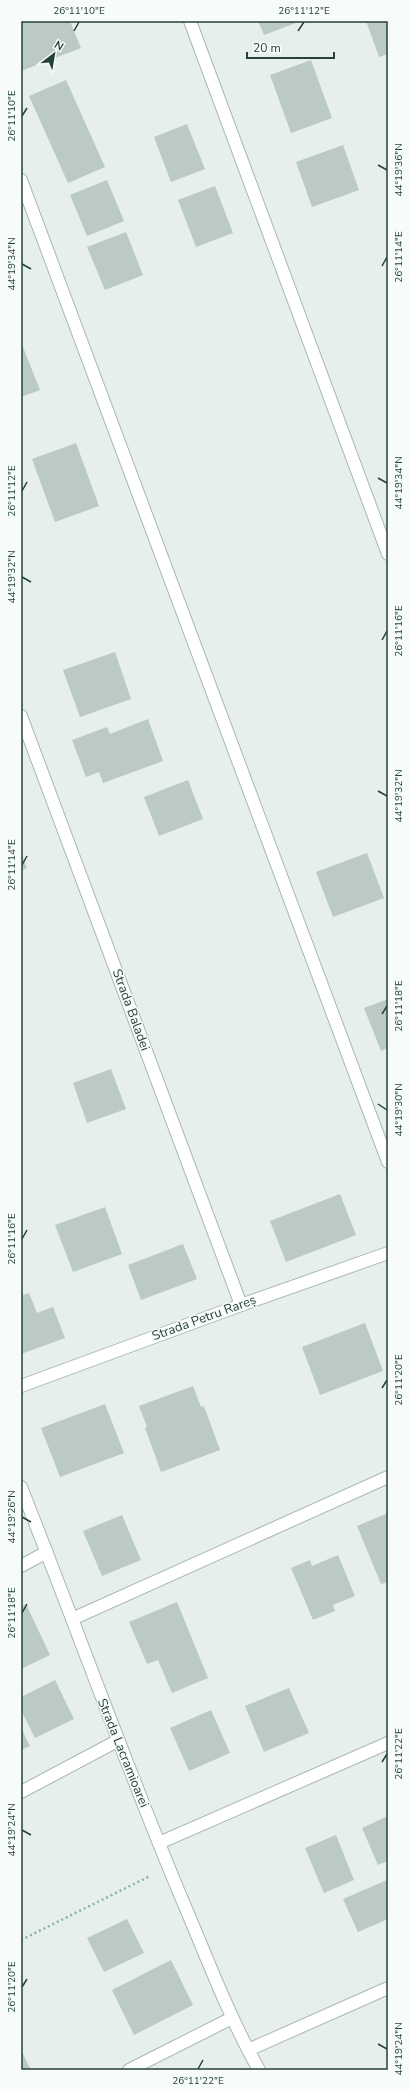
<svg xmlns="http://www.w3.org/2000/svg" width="409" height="2091" font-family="'Nunito Sans',sans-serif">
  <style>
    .building { fill: #bbcac4 }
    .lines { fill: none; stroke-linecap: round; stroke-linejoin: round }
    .street-casing { stroke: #a8b8b2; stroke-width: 14 }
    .path { stroke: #86b3a5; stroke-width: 2.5; stroke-dasharray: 2 3; stroke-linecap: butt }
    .street { stroke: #fff; stroke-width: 12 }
    .ticks { fill: none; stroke: #24423a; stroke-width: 1.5 }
    .labels { text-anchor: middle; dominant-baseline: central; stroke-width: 3; stroke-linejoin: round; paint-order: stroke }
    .street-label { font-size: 13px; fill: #24423a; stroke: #f7fbf9 }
    .neatline { fill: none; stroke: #24423a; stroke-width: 1.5 }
    .ticks-label { font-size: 10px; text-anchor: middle; fill: #24423a }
  </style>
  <rect width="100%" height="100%" fill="#e6efeb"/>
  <g class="building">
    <polygon points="21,21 70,21 81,48 21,71"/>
    <polygon points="258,21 301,21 264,35"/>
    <polygon points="366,21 388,21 388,54 379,57"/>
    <polygon points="311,60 332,118 291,133 270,75"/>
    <polygon points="66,80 105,167 68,183 29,96"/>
    <polygon points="187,124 205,169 171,182 154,137"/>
    <polygon points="343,145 359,190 312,207 296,162"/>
    <polygon points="107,180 124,221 87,236 70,195"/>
    <polygon points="215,186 233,233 196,247 178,200"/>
    <polygon points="126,232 143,275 105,290 87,247"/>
    <polygon points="23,347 40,390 21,397 21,348"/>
    <polygon points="76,443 99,506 55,522 32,459"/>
    <polygon points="115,652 131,699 80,717 63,670"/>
    <polygon points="148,719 163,761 103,783 99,772 86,777 72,740 107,727 110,734"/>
    <polygon points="188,780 203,819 159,836 144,797"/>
    <polygon points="21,853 27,868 21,871"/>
    <polygon points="367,853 384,898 333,917 316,872"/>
    <polygon points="388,999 388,1048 381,1051 364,1008"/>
    <polygon points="111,1069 126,1109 87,1123 73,1083"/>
    <polygon points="340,1194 356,1235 286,1262 270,1221"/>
    <polygon points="105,1207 122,1254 73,1272 55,1225"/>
    <polygon points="183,1244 197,1279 141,1300 128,1265"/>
    <polygon points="29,1293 37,1313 53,1307 65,1338 21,1354 21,1296"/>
    <polygon points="365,1323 383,1371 320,1395 302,1347"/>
    <polygon points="193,1386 201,1407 204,1406 220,1450 161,1472 145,1428 147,1427 139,1406"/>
    <polygon points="105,1404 124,1453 60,1477 41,1428"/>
    <polygon points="388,1513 388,1582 381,1584 357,1526"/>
    <polygon points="122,1515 141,1560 102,1576 83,1531"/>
    <polygon points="338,1555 355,1596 333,1605 335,1611 313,1620 291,1568 310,1560 312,1566"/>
    <polygon points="177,1602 208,1678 172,1693 158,1660 147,1664 129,1622"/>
    <polygon points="26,1604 50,1655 21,1669 21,1607"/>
    <polygon points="55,1680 74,1719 35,1738 21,1710 21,1697"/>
    <polygon points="289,1688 309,1733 264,1752 245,1706"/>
    <polygon points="211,1710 230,1753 189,1771 170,1728"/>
    <polygon points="21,1728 30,1746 21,1750"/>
    <polygon points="388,1816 388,1861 378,1865 362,1828"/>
    <polygon points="336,1835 354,1880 324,1893 305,1848"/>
    <polygon points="387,1880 388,1919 358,1932 343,1899"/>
    <polygon points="127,1919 144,1953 104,1972 87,1938"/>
    <polygon points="171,1960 193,2005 134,2035 112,1990"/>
    <polygon points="21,2050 31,2070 21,2070"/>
  </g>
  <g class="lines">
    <g class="street-casing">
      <g id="street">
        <polyline points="190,21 388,554"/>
        <polyline points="21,180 388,1162"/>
        <polyline points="21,716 241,1305"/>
        <polyline points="21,1386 241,1305 388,1253"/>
        <path d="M21,1487c54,136 103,274 160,410 25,58 47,118 78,173"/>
        <polyline points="21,1566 47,1552"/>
        <polyline points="72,1619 388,1477"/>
        <polyline points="21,1792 117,1741"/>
        <polyline points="159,1843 388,1743"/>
        <polyline points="248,2050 388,1988"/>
        <polyline points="129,2070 232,2018"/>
      </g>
    </g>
    <polyline class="path" points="21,1940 150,1876"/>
    <use href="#street" class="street"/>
  </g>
  <path class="ticks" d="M74,31l5,-9M298,31l6,-9M22,116l5,-8M378,165l9,5M22,264l9,5M382,266l5,-9M378,478l9,5M22,491l5,-9M22,577l9,5M382,640l5,-9M378,791l9,5M22,865l5,-9M382,1014l5,-8M378,1104l9,6M22,1239l5,-9M382,1388l5,-8M22,1517l9,5M22,1613l5,-9M382,1762l5,-8M22,1830l9,5M22,1987l5,-8M378,2044l9,5M198,2069l5,-9"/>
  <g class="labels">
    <g class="street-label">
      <text transform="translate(131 1010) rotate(70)">Strada Baladei</text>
      <text transform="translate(204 1318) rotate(-20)">Strada Petru Rareș</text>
      <text transform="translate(123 1753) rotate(68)">Strada Lacramioarei</text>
    </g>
  </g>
  <rect width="409" height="2091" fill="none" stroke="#f7fbf9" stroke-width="44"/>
  <g transform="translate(54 54) rotate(31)" stroke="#f7fbf9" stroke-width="3" paint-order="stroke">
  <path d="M0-3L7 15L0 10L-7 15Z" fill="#24423a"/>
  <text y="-6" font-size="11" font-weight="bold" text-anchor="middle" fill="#24423a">N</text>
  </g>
  <path d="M247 52v6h87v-6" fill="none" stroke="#24423a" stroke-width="2"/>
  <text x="253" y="52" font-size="12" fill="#24423a" stroke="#f7fbf9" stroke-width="3" paint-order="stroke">20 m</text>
  <rect x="22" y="22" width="365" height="2047" class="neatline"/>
  <g class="ticks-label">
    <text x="79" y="14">26°11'10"E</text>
    <text x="304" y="14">26°11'12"E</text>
    <text transform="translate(11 116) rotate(-90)" y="4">26°11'10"E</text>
    <text transform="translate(398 170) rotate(-90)" y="4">44°19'36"N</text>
    <text transform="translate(398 257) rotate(-90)" y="4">26°11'14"E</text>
    <text transform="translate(11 264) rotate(-90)" y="4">44°19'34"N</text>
    <text transform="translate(398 483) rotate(-90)" y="4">44°19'34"N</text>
    <text transform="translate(11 491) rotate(-90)" y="4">26°11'12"E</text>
    <text transform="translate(11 577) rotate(-90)" y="4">44°19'32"N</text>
    <text transform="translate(398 631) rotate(-90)" y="4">26°11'16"E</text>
    <text transform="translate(398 796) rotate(-90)" y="4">44°19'32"N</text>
    <text transform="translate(11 865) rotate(-90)" y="4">26°11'14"E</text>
    <text transform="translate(398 1006) rotate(-90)" y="4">26°11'18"E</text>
    <text transform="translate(398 1110) rotate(-90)" y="4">44°19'30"N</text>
    <text transform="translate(11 1239) rotate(-90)" y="4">26°11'16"E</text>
    <text transform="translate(398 1380) rotate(-90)" y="4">26°11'20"E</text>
    <text transform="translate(11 1517) rotate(-90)" y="4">44°19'26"N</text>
    <text transform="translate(11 1613) rotate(-90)" y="4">26°11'18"E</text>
    <text transform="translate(398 1754) rotate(-90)" y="4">26°11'22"E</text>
    <text transform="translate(11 1830) rotate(-90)" y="4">44°19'24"N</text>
    <text transform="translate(11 1987) rotate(-90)" y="4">26°11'20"E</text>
    <text transform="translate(398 2049) rotate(-90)" y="4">44°19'24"N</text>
    <text x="198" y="2084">26°11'22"E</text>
  </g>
</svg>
